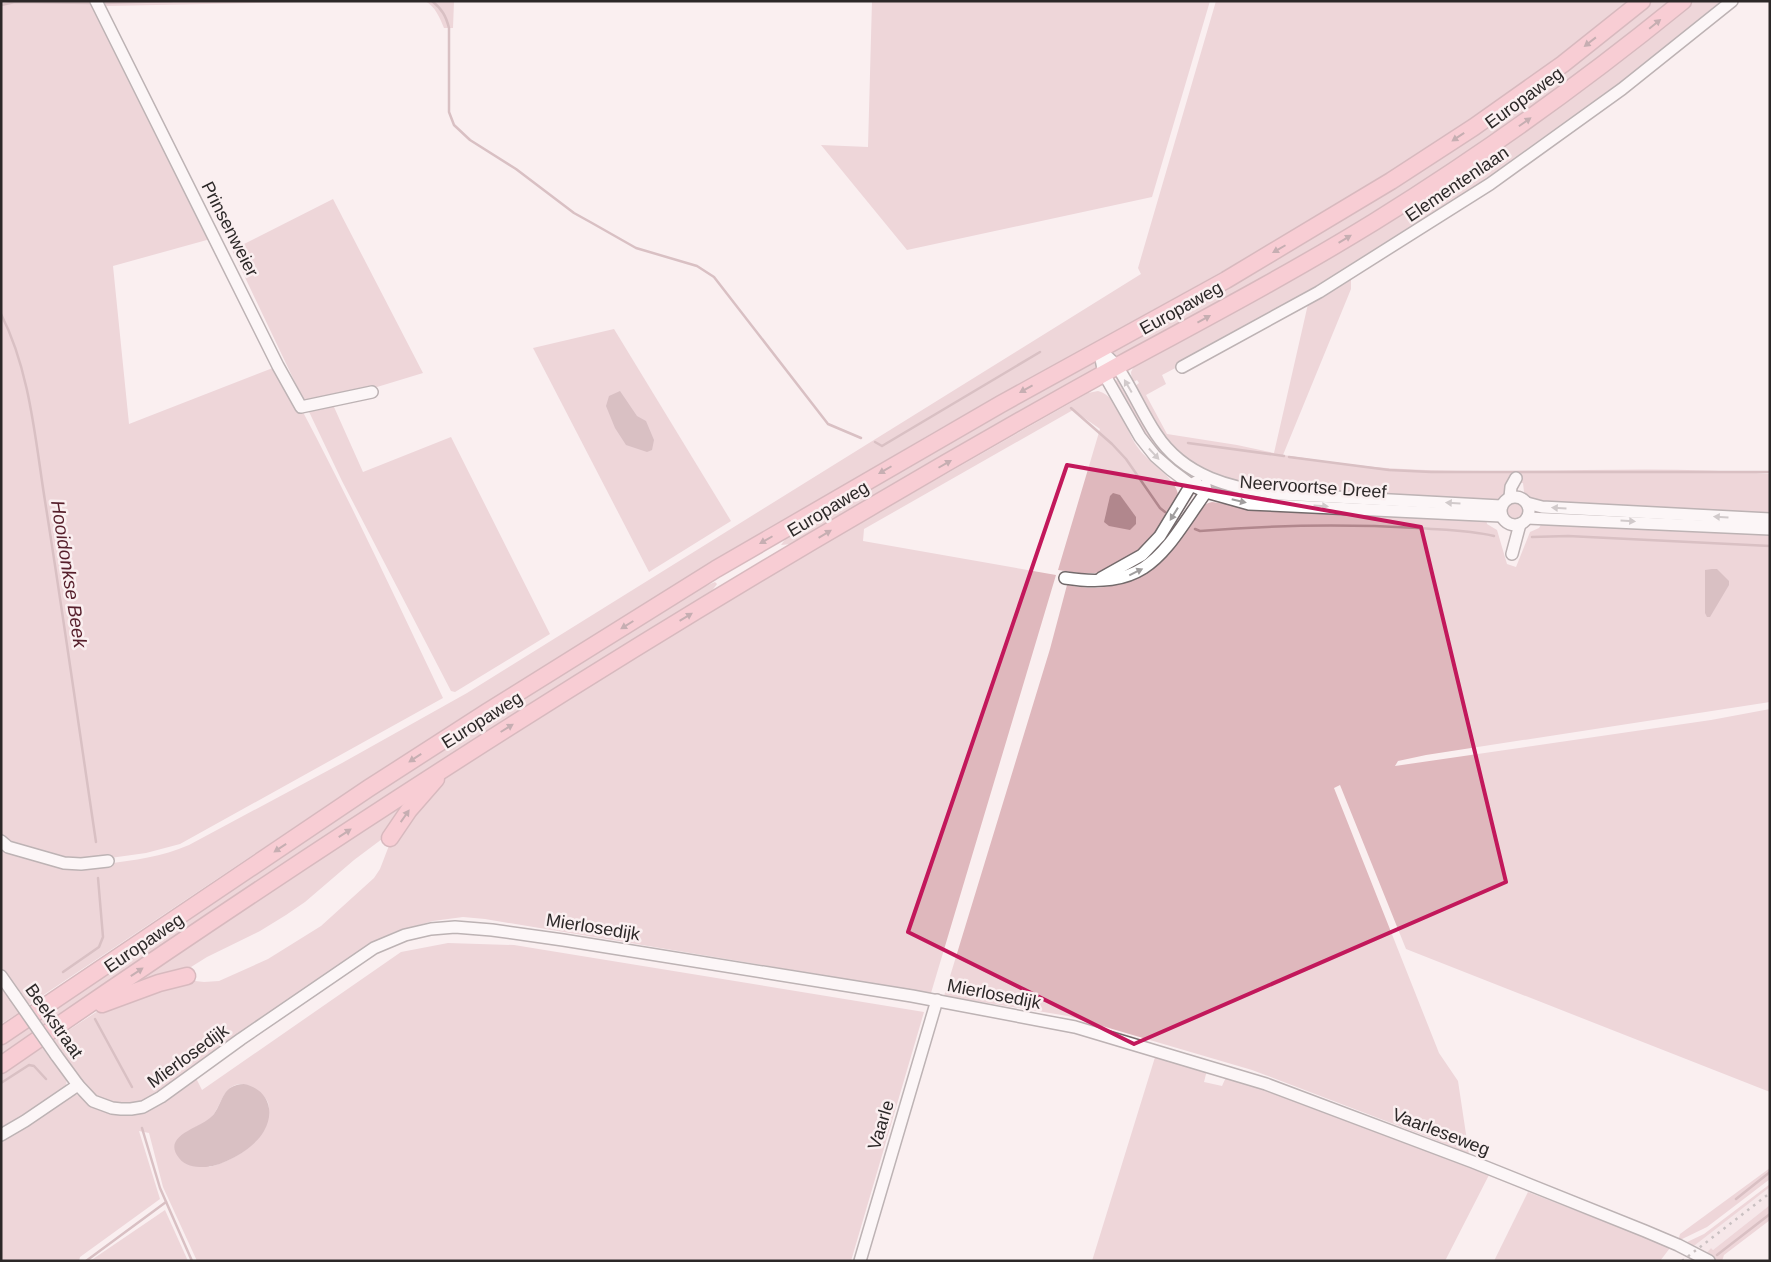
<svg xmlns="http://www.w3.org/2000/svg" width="1771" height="1262" font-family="Helvetica,sans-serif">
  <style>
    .built { fill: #f1dee0 }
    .green { fill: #dfb8bd; fill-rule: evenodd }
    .water { fill: #b1878d }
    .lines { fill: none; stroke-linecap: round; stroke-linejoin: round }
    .stream { stroke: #b1878d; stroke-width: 2.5 }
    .minor-casing { stroke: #736a6b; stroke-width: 14 }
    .highway-casing { stroke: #af7982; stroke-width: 19 }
    .minor { stroke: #fff; stroke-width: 11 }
    .highway { stroke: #f6a5b2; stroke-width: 16 }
    .rail { stroke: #8e8788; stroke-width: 2.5; stroke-dasharray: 2.5 5; stroke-linecap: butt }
    .minor-bridge-casing { stroke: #736a6b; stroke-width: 14; stroke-linecap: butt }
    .minor-bridge { stroke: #fff; stroke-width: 11 }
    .oneway { fill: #876066 }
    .oneway2 { fill: #a09e9e }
    .marked { fill: none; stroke: #c2185b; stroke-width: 4; stroke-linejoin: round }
    .labels { text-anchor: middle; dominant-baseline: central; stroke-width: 5; stroke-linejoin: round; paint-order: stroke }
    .street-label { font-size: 18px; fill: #2c2828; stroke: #faeff0 }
    .water-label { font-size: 19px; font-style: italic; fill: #561f2b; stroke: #faeff0 }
  </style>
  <rect width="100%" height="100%" fill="#faeff0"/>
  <polygon class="built" points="1770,1187 1770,1205 1713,1250 1711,1248 1706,1255 1692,1246"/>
  <g class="green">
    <path d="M1,1h95l118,237 -101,28 16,158 149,-58c60,108 112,221 165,332l-263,146 -34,9 -36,5 -4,6c28,-4 56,-7 83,-19l153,-82 125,-70 674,-419 -3,-6 78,-267h414l-76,59 -118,84 -143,88 -361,201 -265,157 -124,77 -205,131 -311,208 -10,-15 2,-1 -18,-22z"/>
    <polygon points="104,1 352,1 106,6"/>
    <path d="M425,1h29l-1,27h-9c-4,-10 -9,-22 -19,-27z"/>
    <polygon points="872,1 1210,1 1152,197 907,250 821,145 868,147"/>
    <polygon points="1650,1 1675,1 1514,123 1369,219 1116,361 1111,352 1612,31"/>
    <path d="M1694,1h34l-50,42 -206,150 -237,144 -73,38 4,9 -20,11 21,39 70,11 37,8 34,-149 43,-28v13l-68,166c48,7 94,14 143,15 114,4 229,-6 344,4v43l-238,-14 -8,-11 -1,-9 -13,1 -5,12 -7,5c-42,-2 -83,-3 -125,-5 -61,-2 -140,2 -190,-38 -23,-19 -35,-47 -49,-71l5,-4 -2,-3 -5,3 -1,-11 3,-6 173,-96 110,-65 126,-87z"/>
    <polygon points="333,199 423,373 377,387 330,398 363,472 451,437 550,634 455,692 451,691 342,481 232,250"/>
    <polygon points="614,329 731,521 649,572 533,348"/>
    <polygon points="1095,360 1100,370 802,541 799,540 791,544 781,545 786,538 793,532"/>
    <polygon points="1117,380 1147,431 1181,469 1179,472 1156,451 1113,383"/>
    <path d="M1098,391c24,7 27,41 41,58 10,14 38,30 39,46l-27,49 -42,26 -14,3h-16l-21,-3 42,-141 -27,-19 -209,119 -1,12 193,34 -125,418 -446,-74 -22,-2 -30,4 -39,11 -38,21 -194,138c-7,4 -15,10 -22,12 -19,5 -38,-2 -53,-13l-35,-49 55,-36 79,-25 18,2 15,-1 49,-22 53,-33 53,-48 6,-9 10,-26 37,-49 17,-15 186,-119 269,-161 12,-5 177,-101z"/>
    <circle cx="1515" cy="511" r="10"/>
    <path d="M1212,502l48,7 226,8 1,7 10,6 10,34 9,3 14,-35 9,-4 3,-5 228,8v171l-344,53 -28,6 -3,5 316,-46 59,-11v383l-364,-143 -66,-164 -6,3 105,265 19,28 11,73 -36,-15 -181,-69 -184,-54 -124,-20 106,-347 17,-64c42,8 60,-1 91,-27 8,-6 17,-12 23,-20 9,-11 16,-34 31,-36z"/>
    <polygon points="715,582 717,584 711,592 706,596 707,598 1,1058 1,1039 320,825 701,588"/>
    <polygon points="418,795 386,836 354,860 305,902 286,915 260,931 207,957 183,972 121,992"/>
    <path d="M448,943l66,2 410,67 -73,249h-654l-34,-74 -14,-54 -10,-2 21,68 -80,58 -1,4h-78v-124l74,-43 44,19 77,-35 6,12 199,-138zM240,1084h4c6,4 18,8 22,15 4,5 3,12 2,18 -4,26 -35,44 -59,50l-15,-39c7,-4 16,-7 20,-14 8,-12 10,-28 26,-30z"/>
    <polygon points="1,985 20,1012 1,1024"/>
    <polygon points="44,1046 67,1078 66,1087 1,1132 1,1075"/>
    <polygon points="1156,1054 1207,1070 1204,1082 1222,1086 1227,1075 1447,1156 1489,1175 1445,1261 1092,1261"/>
    <polygon points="1770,1168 1770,1179 1707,1227 1678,1241 1680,1234"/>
    <polygon points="1770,1184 1770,1187 1695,1245 1692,1246 1685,1243 1704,1234"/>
    <polygon points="1528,1192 1670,1247 1670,1248 1660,1261 1494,1261"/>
    <polygon points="1770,1205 1770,1220 1724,1255 1722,1261 1716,1261 1705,1255 1711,1248 1713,1250"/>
    <polygon points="165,1210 188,1261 90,1261"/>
  </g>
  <g class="water">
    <polygon points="620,391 637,416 646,421 654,440 652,450 647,452 626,445 615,428 606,406 609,396"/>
    <polygon points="1113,493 1120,495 1136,517 1136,524 1130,530 1109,526 1104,522 1110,496"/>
    <polygon points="1712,569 1717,569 1729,581 1729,585 1710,617 1707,617 1705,613 1705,570"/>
    <path d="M244,1084c23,5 32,26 20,47 -9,17 -41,36 -61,36 -9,0 -18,-1 -24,-9 -19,-24 25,-30 35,-44 10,-14 8,-29 30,-30z"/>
  </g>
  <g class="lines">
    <g class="stream">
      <path d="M432,1c10,8 14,15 17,27v84l5,13 16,15 46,29 58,44 18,10 44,25 61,18 17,11 114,147 33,14"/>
      <polyline points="104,3 172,1"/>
      <polyline points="1,5 15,2 92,3"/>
      <path d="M1,314c29,57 34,124 44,187 18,113 34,227 51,341"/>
      <polyline points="1071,408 1112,444 1126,459 1160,508 1165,512"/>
      <polyline points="875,442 882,446 1040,352"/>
      <polyline points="1188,443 1284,456"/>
      <polyline points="1289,457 1389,470 1431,472 1770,472"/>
      <path d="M1195,529l5,2c73,-6 145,-7 218,-3 25,2 51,2 76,8"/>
      <polyline points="1532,537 1568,536 1770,546"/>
      <polyline points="63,972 99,947 103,937 98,878"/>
      <polyline points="95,1019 132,1087"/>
      <polyline points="1,1083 29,1065 34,1066 46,1079"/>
      <polyline points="142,1128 160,1188 192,1261"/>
      <polyline points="1736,1199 1770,1172"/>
      <polyline points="1717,1255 1770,1214"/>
      <polyline points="86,1261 166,1202"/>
    </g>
    <g class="minor-casing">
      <g id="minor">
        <polyline points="96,1 278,366 301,407 372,392"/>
        <polyline points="1099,349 1104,374 1140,437 1155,456 1171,470 1191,485 1206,492 1249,504 1501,516"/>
        <path d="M1099,349c6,6 14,12 19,19 14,21 24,45 38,66 28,43 76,55 124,60l221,12"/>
        <polyline points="1182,367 1319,292 1490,184 1622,89 1732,1"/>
        <circle cx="1515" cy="511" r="14"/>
        <polyline points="1510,497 1511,487 1516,478"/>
        <polyline points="1527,503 1542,507 1770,519"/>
        <polyline points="1527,518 1770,529"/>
        <polyline points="1512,554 1520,524"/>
        <path d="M1065,578c85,13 98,-26 141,-86l-1,-7"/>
        <polyline points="1101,578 1142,555 1160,536 1191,485 1196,482"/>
        <polyline points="1,841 8,847 64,863 81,864 108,861"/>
        <polyline points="1,976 15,996"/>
        <polyline points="56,1055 78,1085 93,1101 112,1108 121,1109 131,1109 143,1107 161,1097 241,1039 374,948 405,935 431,929 455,927 492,930 563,940 912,996 1075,1027 1266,1084 1473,1162 1645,1231 1678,1245 1709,1261"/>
        <polyline points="1,1135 25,1121 78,1085"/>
        <polyline points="860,1261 937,1000"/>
      </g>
    </g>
    <g class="highway-casing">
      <g id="highway">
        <polyline points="390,838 409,810 436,779"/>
        <polyline points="102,1004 159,983 187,976"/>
        <polyline points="1,1036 369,788 487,712 716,569 1001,404 1226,280 1391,181 1474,127 1563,64 1642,1"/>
        <path d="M1,1065c283,-196 570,-384 868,-557 83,-49 167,-97 252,-144 85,-46 170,-91 253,-142 108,-67 211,-141 309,-221"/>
      </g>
    </g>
    <use href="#minor" class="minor"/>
    <use href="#highway" class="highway"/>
    <polyline class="rail" points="1682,1261 1770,1193"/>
    <g class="minor-bridge-casing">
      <polyline id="minor-bridge" points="15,996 56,1055"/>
    </g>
    <use href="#minor-bridge" class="minor-bridge"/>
  </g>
  <defs><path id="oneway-solid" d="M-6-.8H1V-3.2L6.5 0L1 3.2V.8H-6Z" transform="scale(1.25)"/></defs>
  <g class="oneway">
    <use href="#oneway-solid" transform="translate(1655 24) rotate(-39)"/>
    <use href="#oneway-solid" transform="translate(1590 42) rotate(142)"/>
    <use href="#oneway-solid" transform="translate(1525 122) rotate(-35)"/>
    <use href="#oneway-solid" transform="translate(1458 137) rotate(146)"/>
    <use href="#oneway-solid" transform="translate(1345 239) rotate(-31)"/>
    <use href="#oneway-solid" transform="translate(1279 249) rotate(150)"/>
    <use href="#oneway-solid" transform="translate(1204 319) rotate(-29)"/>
    <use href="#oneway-solid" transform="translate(1026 389) rotate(151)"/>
    <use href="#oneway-solid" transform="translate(945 464) rotate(-30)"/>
    <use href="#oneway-solid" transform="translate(885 470) rotate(150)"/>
    <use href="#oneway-solid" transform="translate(825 534) rotate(-31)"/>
    <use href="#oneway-solid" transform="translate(766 540) rotate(150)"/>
    <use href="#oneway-solid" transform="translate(686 617) rotate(-31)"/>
    <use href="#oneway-solid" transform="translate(627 625) rotate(148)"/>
    <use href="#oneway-solid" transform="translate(507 728) rotate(-32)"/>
    <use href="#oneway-solid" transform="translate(415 758) rotate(147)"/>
    <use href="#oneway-solid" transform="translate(405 816) rotate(-55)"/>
    <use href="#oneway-solid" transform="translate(345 833) rotate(-33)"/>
    <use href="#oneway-solid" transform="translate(280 848) rotate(146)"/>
    <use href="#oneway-solid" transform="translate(137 972) rotate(-34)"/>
  </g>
  <g class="oneway2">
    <use href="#oneway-solid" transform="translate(1128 386) rotate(-120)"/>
    <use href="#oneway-solid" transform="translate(1154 454) rotate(47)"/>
    <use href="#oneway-solid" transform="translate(1239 501) rotate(13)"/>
    <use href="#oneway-solid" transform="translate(1453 503) rotate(-177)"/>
    <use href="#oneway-solid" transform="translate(1321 506) rotate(3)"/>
    <use href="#oneway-solid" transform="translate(1559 508) rotate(-177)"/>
    <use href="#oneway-solid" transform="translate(1174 514) rotate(122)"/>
    <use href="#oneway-solid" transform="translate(1721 517) rotate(-177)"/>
    <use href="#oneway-solid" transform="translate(1628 521) rotate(3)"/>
    <use href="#oneway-solid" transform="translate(1136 572) rotate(-26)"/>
  </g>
  <path d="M0 0H1771V1262H0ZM1067,465l354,62 85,355 -372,162 -226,-112z" fill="#faeff0" fill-opacity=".55" fill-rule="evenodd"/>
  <path class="marked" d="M1067,465l354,62 85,355 -372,162 -226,-112z"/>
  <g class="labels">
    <g class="street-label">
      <text transform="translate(1524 98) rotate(-36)">Europaweg</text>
      <text transform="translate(1457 184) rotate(-34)">Elementenlaan</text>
      <text transform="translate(230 229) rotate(63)">Prinsenweier</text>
      <text transform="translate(1181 308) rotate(-29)">Europaweg</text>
      <text transform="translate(1313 487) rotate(4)">Neervoortse Dreef</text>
      <text transform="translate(828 509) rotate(-31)">Europaweg</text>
      <text transform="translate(482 720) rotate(-32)">Europaweg</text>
      <text transform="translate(593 927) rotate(9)">Mierlosedijk</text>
      <text transform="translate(144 943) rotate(-34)">Europaweg</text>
      <text transform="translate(994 994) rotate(11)">Mierlosedijk</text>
      <text transform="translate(54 1021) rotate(55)">Beekstraat</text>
      <text transform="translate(188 1056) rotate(-36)">Mierlosedijk</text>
      <text transform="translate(881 1125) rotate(-73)">Vaarle</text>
      <text transform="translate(1441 1132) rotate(21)">Vaarleseweg</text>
    </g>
    <g class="water-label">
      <text transform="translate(69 574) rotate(81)">Hooidonkse Beek</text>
    </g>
  </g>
  <rect width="1771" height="1262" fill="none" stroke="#2c2828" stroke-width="5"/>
</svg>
